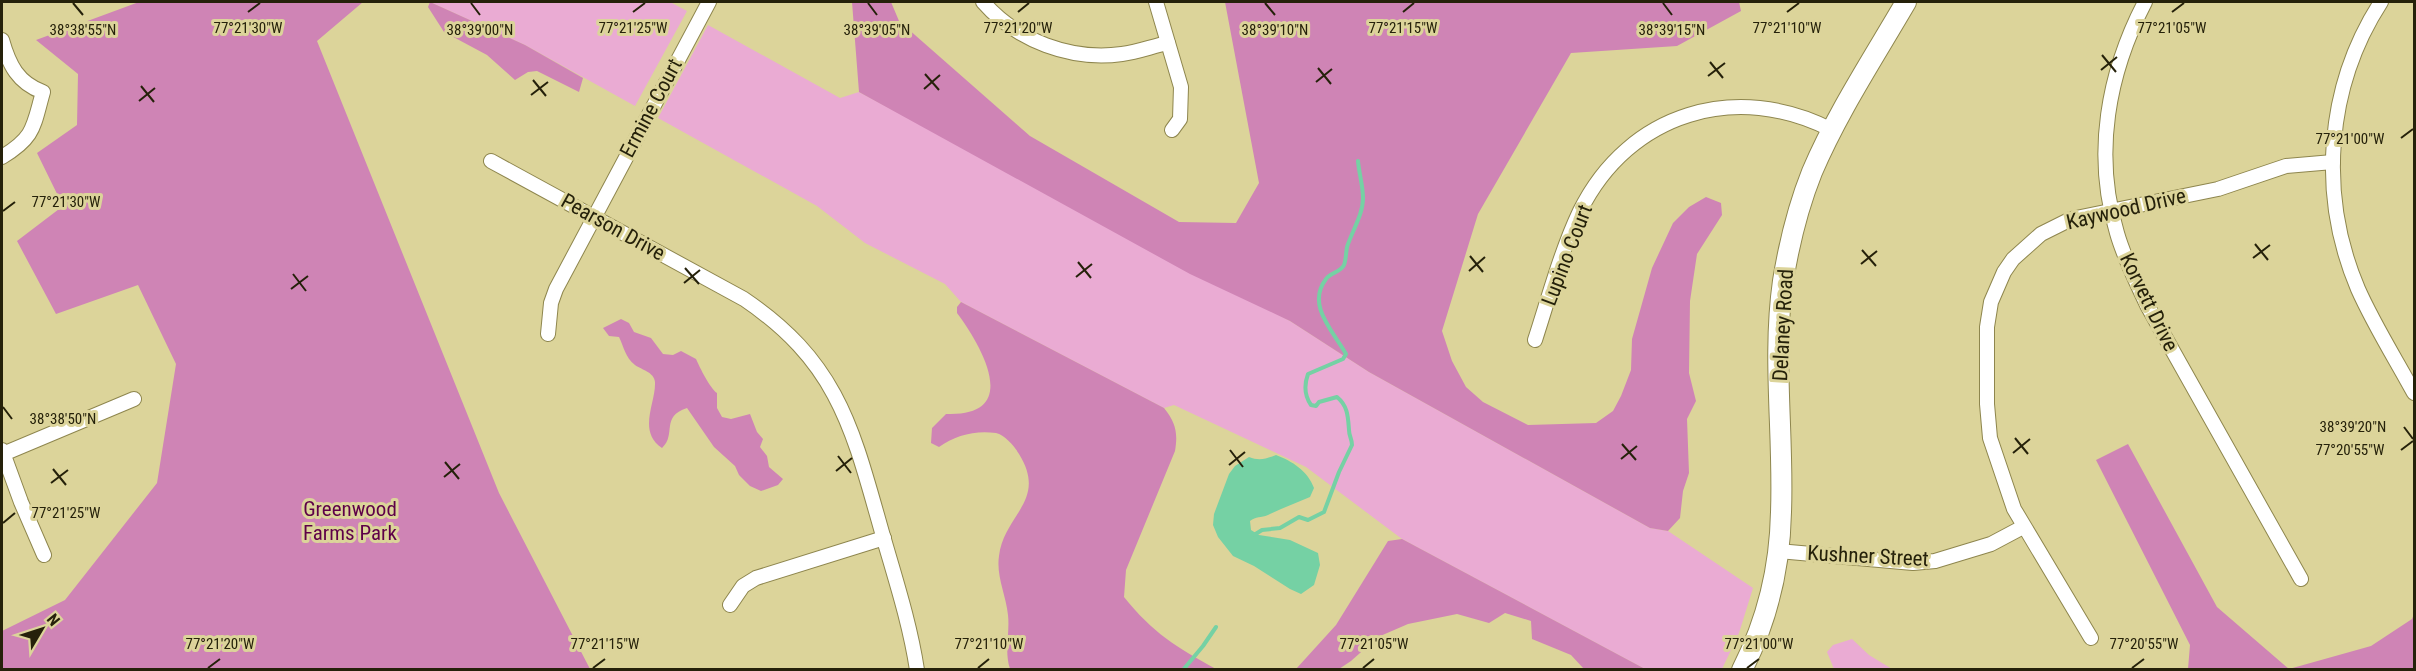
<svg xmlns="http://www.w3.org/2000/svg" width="2416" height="671" font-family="'Roboto Condensed',sans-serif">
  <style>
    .green { fill: #eaabd3 }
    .forest { fill: #cf84b5 }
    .water { fill: #75d1a4 }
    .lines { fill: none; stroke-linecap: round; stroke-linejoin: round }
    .stream { stroke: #75d1a4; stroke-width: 4 }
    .street-casing { stroke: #8e864e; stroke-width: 16 }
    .secondary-casing { stroke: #8e864e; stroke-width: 22 }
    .street { stroke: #fff; stroke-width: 14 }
    .secondary { stroke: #fff; stroke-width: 20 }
    .ticks { fill: none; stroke: #25210a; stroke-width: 2 }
    .labels { text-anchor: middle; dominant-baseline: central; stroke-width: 6; stroke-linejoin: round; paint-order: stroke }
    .street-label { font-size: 21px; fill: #25210a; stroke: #dcd49a }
    .park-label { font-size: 21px; fill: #5e0048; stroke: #dcd49a }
    .ticks-label { font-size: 15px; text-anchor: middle; fill: #25210a; stroke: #dcd49a; stroke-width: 6; stroke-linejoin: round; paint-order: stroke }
  </style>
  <rect width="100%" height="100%" fill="#dcd49a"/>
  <g class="green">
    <polygon points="430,2 670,2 687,11 635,106 525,45"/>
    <polygon points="708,25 840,98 859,92 1290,321 1369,372 1650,528 1668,531 1753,588 1739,633 1722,669 1645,669 1402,539 1306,467 1174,405 1164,408 961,302 945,284 865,243 817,206 658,118"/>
    <polygon points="1852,639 1869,655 1892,669 1834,669 1827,652 1833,645"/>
  </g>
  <g class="forest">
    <polygon points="139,2 363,2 317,41 499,493 590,669 2,669 2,631 65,600 157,483 176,364 138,285 56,314 17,241 63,206 37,153 77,125 78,74 36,40"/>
    <polygon points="430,2 525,45 583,78 579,92 537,71 528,72 515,80 487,55 444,32 428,7"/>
    <polygon points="852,2 891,2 899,21 1030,136 1179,222 1236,223 1259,183 1225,2 1739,2 1741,11 1677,46 1571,53 1478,214 1442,331 1452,361 1466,387 1483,402 1528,425 1596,423 1613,411 1621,396 1631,370 1632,339 1652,268 1673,223 1689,207 1706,197 1721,203 1722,215 1697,254 1690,301 1689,373 1696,401 1687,419 1689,473 1683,491 1680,518 1668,531 1650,528 1369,372 1290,321 1190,274 859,92"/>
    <path d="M961,302l203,106c12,15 14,25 11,43l-49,119 -2,27c29,36 52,50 92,72h-206c-6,-19 0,-35 -2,-54 -2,-20 -12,-39 -9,-59 5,-42 49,-55 20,-102 -4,-7 -14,-19 -23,-21 -20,-3 -41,2 -57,14l-8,-4 1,-15 14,-14c76,3 37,-66 11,-101v-6z"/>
    <path d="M621,319l8,4 5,9 17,6 12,16 10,1 8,-4 15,8c4,9 14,29 21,34v15l5,9 9,2 19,-5 7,18 6,7 -3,8 7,9 2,11 14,12 -5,6 -17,6 -11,-5 -11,-11 -4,-9 -21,-19 -27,-39c-27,9 -10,26 -25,40 -25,-17 -6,-45 -7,-66 -1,-10 -13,-12 -20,-17 -10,-8 -11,-18 -16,-28l-10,-1 -6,-8z"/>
    <polygon points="2128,444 2217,607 2289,669 2371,646 2412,619 2414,614 2414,669 2188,669 2190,645 2096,460"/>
    <polygon points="1402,539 1645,669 1584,669 1571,655 1532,639 1531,621 1505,613 1489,623 1457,614 1408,624 1378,637 1351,661 1339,669 1296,669 1336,625 1388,541"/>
  </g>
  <path class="water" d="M1276,455c16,6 32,16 38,33l-4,9c-14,6 -28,11 -42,18 -7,3 -12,1 -18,6l1,9 8,5 31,5 28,13 2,12 -6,20 -13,9 -11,-5 -36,-23 -21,-10 -15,-19 -5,-12 1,-11 15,-40 6,-8 14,-9c10,4 17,2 27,-2z"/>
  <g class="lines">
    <g class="stream">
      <path d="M1254,535l8,-5 18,-2 19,-11 9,3 16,-8 15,-40 13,-27c0,-6 -3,-9 -3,-15 -1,-13 -1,-24 -12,-33l-18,5 -3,4 -5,-1c-7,-10 -7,-20 -3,-31l35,-15 3,-5c-13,-23 -40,-49 -20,-75 4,-6 15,-7 18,-14 2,-5 2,-13 3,-18 5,-16 16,-32 16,-49 0,-12 -4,-25 -5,-37"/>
      <polyline points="1183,670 1203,646 1216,627"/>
    </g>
    <g class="street-casing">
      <g id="street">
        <path d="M983,2c34,39 88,59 139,52 16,-2 31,-8 46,-11"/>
        <polyline points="1156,2 1181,87 1180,119 1172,130"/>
        <path d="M2145,2c-37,71 -52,152 -28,231 7,25 19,48 30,72l154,274"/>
        <path d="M2381,2c-55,85 -63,193 -23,287 16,36 37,69 56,104"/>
        <path d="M2,40c7,25 16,43 41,52 -10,35 -8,45 -41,65"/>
        <path d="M491,161l253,138c96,65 109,132 139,237 13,45 27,88 34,134"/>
        <polyline points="548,334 551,303 556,289 709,2"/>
        <path d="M1535,340c14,-43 26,-89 45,-129 49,-99 157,-130 252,-81"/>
        <polyline points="2,450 21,502 44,555"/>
        <polyline points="3,454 134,399"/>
        <polyline points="1778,551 1913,563 1935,561 1991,544 2023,527"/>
        <polyline points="730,605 743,586 756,578 884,538"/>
        <polyline points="2091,638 2014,509 1990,438 1987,404 1987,327 1991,302 2004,272 2013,259 2041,234 2071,219 2218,189 2286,166 2333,162"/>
      </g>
    </g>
    <g class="secondary-casing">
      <path id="secondary" d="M1742,670c25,-49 38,-104 39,-158 3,-76 -9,-154 2,-231 6,-37 15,-74 29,-109 25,-59 62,-115 94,-170"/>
    </g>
    <use href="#street" class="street"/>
    <use href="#secondary" class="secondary"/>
  </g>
  <path class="ticks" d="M73,3l10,12M471,3l9,12M868,3l9,12M1265,3l10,12M1663,3l9,12M248,12l12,-9M633,12l12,-9M1018,12l11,-9M1403,12l11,-9M1787,12l12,-9M2172,12l12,-9M2102,55l14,17M1710,62l13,16M1318,68l13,16M2101,70l16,-13M925,74l14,16M1708,76l17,-13M533,80l13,16M1316,82l16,-13M141,86l13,16M924,89l16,-14M531,95l17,-13M139,101l16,-13M2401,138l12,-9M3,211l12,-9M2255,244l13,16M1862,250l14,16M1470,256l13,16M2253,258l17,-13M1078,262l13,16M1861,264l16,-13M685,268l14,16M1469,271l16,-14M293,274l13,17M1076,277l16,-13M684,283l16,-13M291,289l17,-13M3,407l9,12M2404,427l9,12M2015,438l13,16M1622,444l14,16M1230,450l13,17M2401,450l12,-9M2013,453l17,-14M838,456l13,17M1621,459l16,-13M445,462l14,17M1229,465l16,-13M53,469l13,16M836,471l16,-13M444,477l16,-13M51,483l17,-13M3,523l12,-10M208,668l12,-9M593,668l12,-9M978,668l11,-9M1363,668l11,-9M1747,668l12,-9M2132,668l12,-9"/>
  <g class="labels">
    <g class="street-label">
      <text transform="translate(651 108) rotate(-62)">Ermine Court</text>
      <text transform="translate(2126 209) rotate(-13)">Kaywood Drive</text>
      <text transform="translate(613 227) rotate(29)">Pearson Drive</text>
      <text transform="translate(1567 255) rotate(-69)">Lupino Court</text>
      <text transform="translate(2149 302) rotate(64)">Korvett Drive</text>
      <text transform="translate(1783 325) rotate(-87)">Delaney Road</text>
      <text transform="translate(1868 556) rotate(3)">Kushner Street</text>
    </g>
    <g class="park-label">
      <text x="350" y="509">Greenwood<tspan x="350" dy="24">Farms Park</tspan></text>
    </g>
  </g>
  <g class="ticks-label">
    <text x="248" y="33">77°21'30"W</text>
    <text x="633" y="33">77°21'25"W</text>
    <text x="1018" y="33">77°21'20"W</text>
    <text x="1403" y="33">77°21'15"W</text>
    <text x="1787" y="33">77°21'10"W</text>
    <text x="2172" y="33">77°21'05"W</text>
    <text x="83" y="35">38°38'55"N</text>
    <text x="877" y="35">38°39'05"N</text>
    <text x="1275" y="35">38°39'10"N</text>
    <text x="480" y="35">38°39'00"N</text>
    <text x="1672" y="35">38°39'15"N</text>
    <text x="2350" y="144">77°21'00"W</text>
    <text x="66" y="207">77°21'30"W</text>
    <text x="63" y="424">38°38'50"N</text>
    <text x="2353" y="432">38°39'20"N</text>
    <text x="2350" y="455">77°20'55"W</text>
    <text x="66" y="518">77°21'25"W</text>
    <text x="220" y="649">77°21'20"W</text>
    <text x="605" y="649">77°21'15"W</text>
    <text x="989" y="649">77°21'10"W</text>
    <text x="1374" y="649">77°21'05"W</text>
    <text x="1759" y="649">77°21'00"W</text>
    <text x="2144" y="649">77°20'55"W</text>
  </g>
  <rect width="2416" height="671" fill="none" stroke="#25210a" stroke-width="6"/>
  <g transform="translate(42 629) rotate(51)" stroke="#dcd49a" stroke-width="4.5" paint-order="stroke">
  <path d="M0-4.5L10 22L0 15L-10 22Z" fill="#25210a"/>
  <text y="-9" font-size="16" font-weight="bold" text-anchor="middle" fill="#25210a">N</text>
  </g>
</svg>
